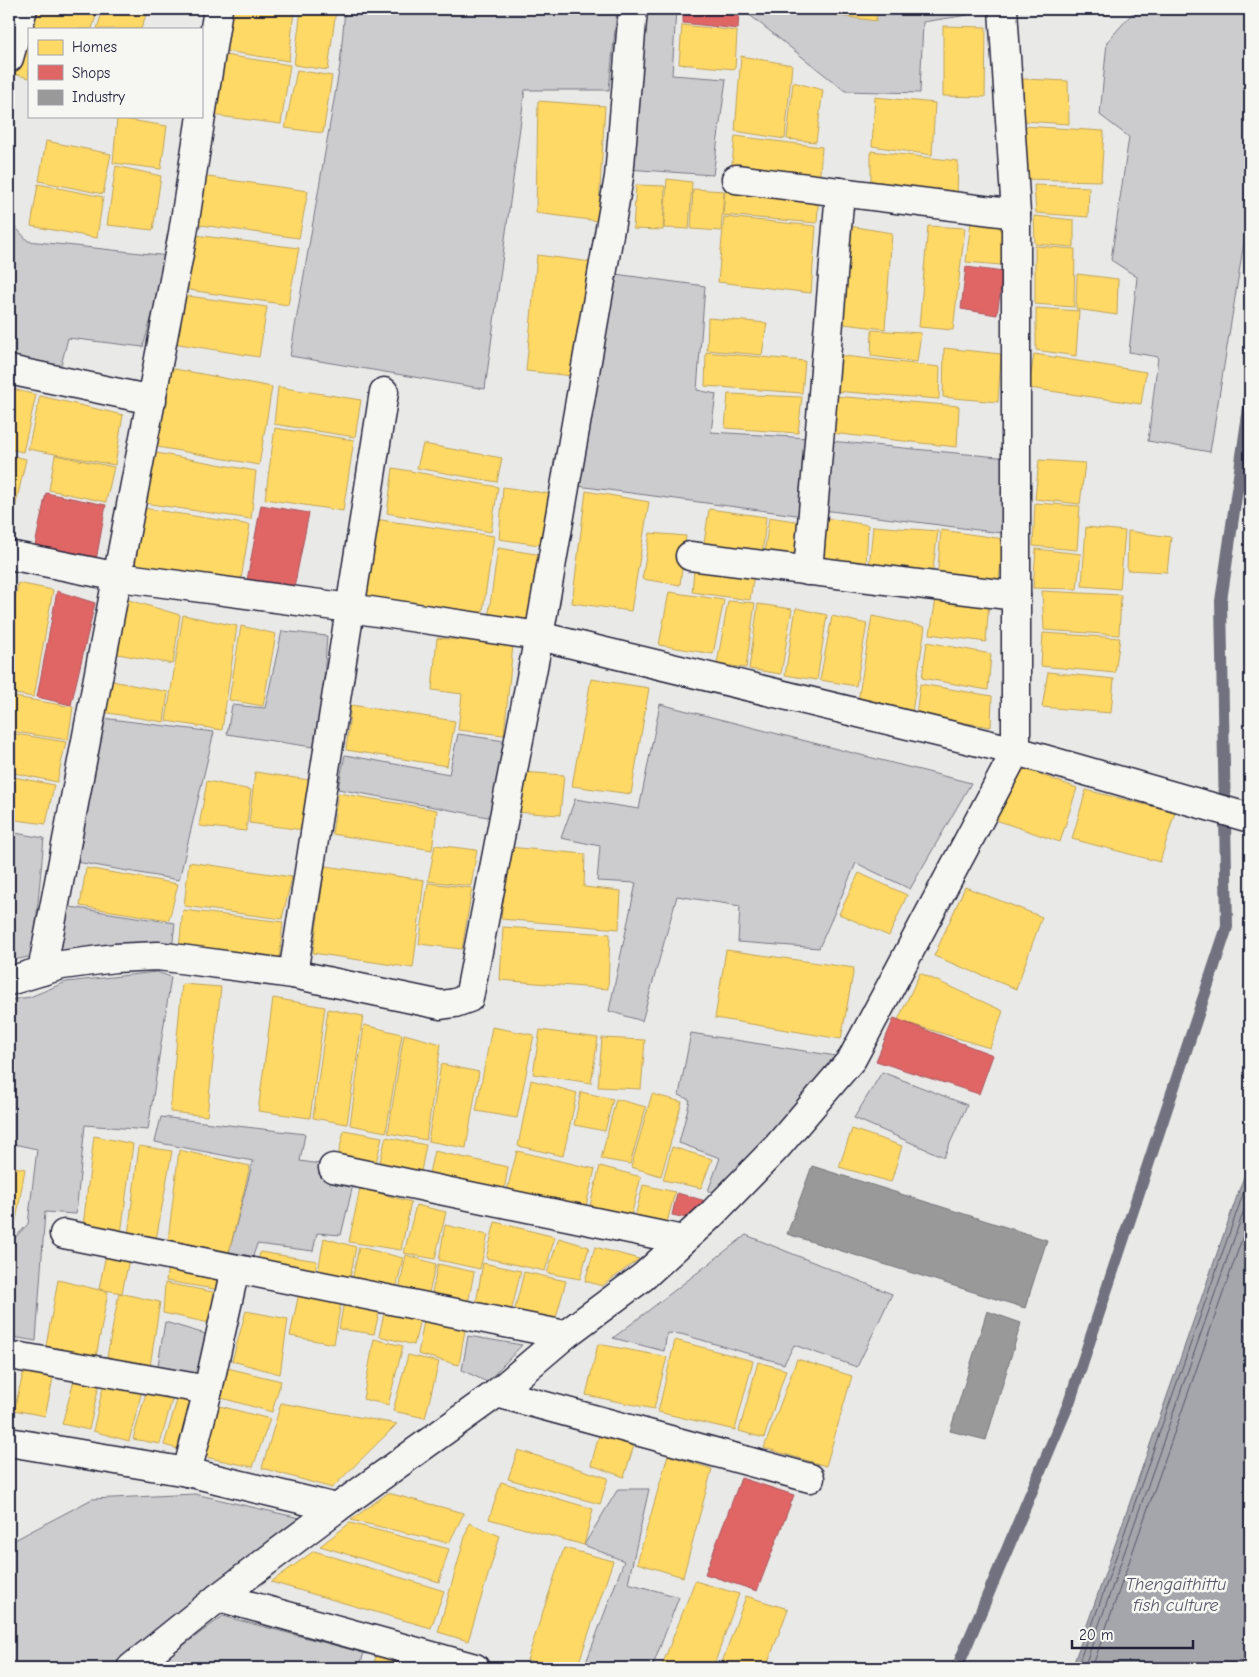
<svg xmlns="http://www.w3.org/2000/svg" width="1259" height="1677" font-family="'Comic Neue',sans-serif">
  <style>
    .green { fill: #ccccce; stroke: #777784 }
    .water { fill: #a5a5ac; stroke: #71717f }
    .homes { fill: #ffd966; stroke: #bda259 }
    .shops { fill: #e06666; stroke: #a75259 }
    .industry { fill: #999; stroke: #75757d }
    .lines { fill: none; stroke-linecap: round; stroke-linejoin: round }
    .shore { stroke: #565668; stroke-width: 1 }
    .stream { stroke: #71717f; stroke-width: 12 }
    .street-casing { stroke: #22223b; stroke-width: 31 }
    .street { stroke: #f6f6f2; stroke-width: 28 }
    .labels { text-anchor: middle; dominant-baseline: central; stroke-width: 5; stroke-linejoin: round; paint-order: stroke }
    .water-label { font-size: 18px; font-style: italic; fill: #565668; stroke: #f6f6f2 }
  </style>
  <rect width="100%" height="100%" fill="#e9e9e7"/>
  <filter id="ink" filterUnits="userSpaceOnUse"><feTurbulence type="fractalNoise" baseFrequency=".02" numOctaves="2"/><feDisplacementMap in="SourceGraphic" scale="10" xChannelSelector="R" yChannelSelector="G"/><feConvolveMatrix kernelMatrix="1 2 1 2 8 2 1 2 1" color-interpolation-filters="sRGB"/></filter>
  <g filter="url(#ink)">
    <g class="green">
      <polygon points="345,9 617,9 609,90 525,90 485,389 290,356 340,65"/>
      <polygon points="642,9 676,9 672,75 726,79 713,175 627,169"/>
      <polygon points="742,9 967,9 968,15 923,22 920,93 845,91"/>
      <polygon points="1136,9 1250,9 1250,205 1210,452 1148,441 1158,357 1129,352 1137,277 1111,260 1129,137 1100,115 1107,42"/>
      <polygon points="9,220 28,241 169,256 143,347 68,338 60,369 9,359"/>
      <polygon points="615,274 705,286 697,390 716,394 711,432 809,438 804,516 578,486"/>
      <polygon points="830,441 1009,458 1009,534 823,510"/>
      <polygon points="282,631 327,636 319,748 227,734 232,705 265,708"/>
      <polygon points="660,704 971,783 910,889 856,863 819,948 738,942 740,906 677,896 642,1021 609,1011 636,883 597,881 600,846 561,838 575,799 639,809"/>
      <polygon points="102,718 214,732 179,880 71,861"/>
      <polygon points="458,734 505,741 493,818 338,789 345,755 449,774"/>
      <polygon points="9,832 44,838 33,956 9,961"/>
      <polygon points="64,906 175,923 172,950 53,958"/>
      <polygon points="157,972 171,977 148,1130 85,1125 76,1214 45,1212 36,1341 12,1337 9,1358 9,1244 28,1224 37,1149 9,1143 9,1000 30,997 66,982"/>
      <polygon points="691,1033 836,1056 806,1104 725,1193 708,1191 720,1158 679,1143 690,1100 679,1095"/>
      <polygon points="882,1072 967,1105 944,1157 854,1118"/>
      <polygon points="161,1117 305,1134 300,1161 327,1165 354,1181 341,1235 317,1233 313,1251 257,1244 251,1262 228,1256 253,1161 155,1142"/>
      <polygon points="746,1235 892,1294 857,1367 794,1345 784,1364 681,1334 667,1333 664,1351 613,1338"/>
      <polygon points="165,1322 212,1336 199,1378 157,1371"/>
      <polygon points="468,1336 522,1345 487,1382 462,1370"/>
      <polygon points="618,1489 649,1489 628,1583 679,1597 652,1668 584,1668 624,1561 584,1545"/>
      <polygon points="195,1494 304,1519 118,1668 9,1668 9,1543 92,1499"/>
      <polygon points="223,1616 364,1653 359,1668 153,1668"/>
    </g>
    <polygon class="water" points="1250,1159 1250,1668 1072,1668"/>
    <g class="homes">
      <polygon points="35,9 98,9 92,29 29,29"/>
      <polygon points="103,9 148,9 141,29 97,29"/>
      <polygon points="226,9 294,9 289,61 219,50"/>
      <polygon points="301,9 336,9 328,70 294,65"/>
      <polygon points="835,9 877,9 876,21 834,15"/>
      <polygon points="1020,9 1109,9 1110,15"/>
      <polygon points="682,25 737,31 735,69 679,64"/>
      <polygon points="943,26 986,27 985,97 943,96"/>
      <polygon points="29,29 29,78 14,74"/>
      <polygon points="218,54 290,65 281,124 211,115"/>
      <polygon points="741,56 792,65 785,139 735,131"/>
      <polygon points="297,70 332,76 323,133 285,128"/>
      <polygon points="1023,79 1068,81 1069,124 1024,121"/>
      <polygon points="793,82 823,90 816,142 787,139"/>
      <polygon points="875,97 935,103 932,155 872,146"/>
      <polygon points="538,101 605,106 598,221 536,213"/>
      <polygon points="117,118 167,126 161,169 113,163"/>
      <polygon points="1023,126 1104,131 1101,181 1024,179"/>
      <polygon points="735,136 822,147 819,186 731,174"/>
      <polygon points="46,141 111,154 103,194 39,181"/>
      <polygon points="871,151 958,161 957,200 871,189"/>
      <polygon points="116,166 161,176 153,230 107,225"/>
      <polygon points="201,176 308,191 299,238 193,224"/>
      <polygon points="667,179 692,182 689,229 664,228"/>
      <polygon points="726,180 819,192 817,223 723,215"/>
      <polygon points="38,184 103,197 97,238 31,226"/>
      <polygon points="636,185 665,186 663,230 633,229"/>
      <polygon points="1034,185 1089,187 1088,217 1036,213"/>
      <polygon points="693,189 724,191 721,231 691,229"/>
      <polygon points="1034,216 1074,220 1074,247 1035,244"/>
      <polygon points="724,217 816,226 811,293 718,282"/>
      <polygon points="971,221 1006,225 1001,265 966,262"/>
      <polygon points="843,225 892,233 885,329 836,323"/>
      <polygon points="928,226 965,228 953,330 919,327"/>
      <polygon points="194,235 299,248 288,305 183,289"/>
      <polygon points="1035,246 1075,249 1074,307 1035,304"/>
      <polygon points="537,255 599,263 582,377 526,371"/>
      <polygon points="1077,274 1118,279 1117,315 1076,309"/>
      <polygon points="181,295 267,307 259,357 173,343"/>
      <polygon points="1036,308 1079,311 1076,356 1036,350"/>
      <polygon points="708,318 767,323 762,355 707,350"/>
      <polygon points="872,330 921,333 917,362 871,356"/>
      <polygon points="944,348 1001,354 998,402 943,397"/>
      <polygon points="706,352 805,361 802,393 705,386"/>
      <polygon points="1034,354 1146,372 1141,404 1029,388"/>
      <polygon points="835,355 940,367 939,399 833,391"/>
      <polygon points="164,367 272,387 259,465 152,446"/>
      <polygon points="278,387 361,400 355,437 274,424"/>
      <polygon points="9,388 36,395 23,452 9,449"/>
      <polygon points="728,394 802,397 798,433 725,428"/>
      <polygon points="40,396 123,415 115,465 28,449"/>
      <polygon points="833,396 959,406 957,447 831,433"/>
      <polygon points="275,428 354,440 343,511 265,499"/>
      <polygon points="423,444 502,458 497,482 417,468"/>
      <polygon points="151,452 256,471 251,519 144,503"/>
      <polygon points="9,455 26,459 9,535"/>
      <polygon points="55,455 114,467 106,502 49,490"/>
      <polygon points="1039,460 1085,463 1080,504 1035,499"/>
      <polygon points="393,468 498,487 491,532 387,513"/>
      <polygon points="503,487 558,495 546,546 499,539"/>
      <polygon points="586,491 649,502 631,611 572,603"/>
      <polygon points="1035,503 1080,506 1077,550 1033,546"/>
      <polygon points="143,508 250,525 241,579 132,567"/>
      <polygon points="709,509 766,517 762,556 703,550"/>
      <polygon points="769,517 801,522 797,561 764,557"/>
      <polygon points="820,517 868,525 866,565 815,559"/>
      <polygon points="374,519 494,536 482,617 361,599"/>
      <polygon points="873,526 938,531 932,576 869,568"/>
      <polygon points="1086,527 1125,531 1120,589 1082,586"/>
      <polygon points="941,530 1004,539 998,587 937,580"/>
      <polygon points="1128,531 1171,537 1167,572 1127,570"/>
      <polygon points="650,533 686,536 680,585 642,579"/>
      <polygon points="498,548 542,555 534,624 488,619"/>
      <polygon points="1036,549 1081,554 1077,589 1033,588"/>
      <polygon points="695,559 755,567 750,600 692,592"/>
      <polygon points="18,583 53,590 34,697 9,693 9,632"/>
      <polygon points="1042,591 1121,595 1119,635 1044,630"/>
      <polygon points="669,592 724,600 713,654 659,645"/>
      <polygon points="937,593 989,600 986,642 930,634"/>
      <polygon points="122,598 180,615 173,664 112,653"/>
      <polygon points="728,601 755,603 746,668 717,664"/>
      <polygon points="758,604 792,609 781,674 749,669"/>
      <polygon points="796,608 827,615 817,680 785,675"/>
      <polygon points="183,615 237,626 222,730 166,721"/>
      <polygon points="832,616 867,624 856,686 820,680"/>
      <polygon points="872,616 925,627 912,712 858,701"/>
      <polygon points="241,626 276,634 263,706 229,700"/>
      <polygon points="1043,633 1120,638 1115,673 1041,666"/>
      <polygon points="437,638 513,645 504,735 458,730 462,694 432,690"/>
      <polygon points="927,642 991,654 988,690 922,678"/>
      <polygon points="1048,672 1114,679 1111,713 1042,707"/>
      <polygon points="591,679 649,688 631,794 572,786"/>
      <polygon points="107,680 168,692 164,722 102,712"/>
      <polygon points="920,684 992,696 991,727 916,715"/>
      <polygon points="9,696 73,707 68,740 9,731"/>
      <polygon points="351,705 455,721 447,766 346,750"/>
      <polygon points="9,733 66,742 57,782 9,772"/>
      <polygon points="1017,766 1077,788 1060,842 993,819"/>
      <polygon points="255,772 309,780 303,830 249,823"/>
      <polygon points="521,772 564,775 560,815 516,812"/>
      <polygon points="9,776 54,785 46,824 9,819"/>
      <polygon points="207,781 251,790 246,831 199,826"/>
      <polygon points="1086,790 1175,812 1160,862 1072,839"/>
      <polygon points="338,793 437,810 432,850 332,834"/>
      <polygon points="435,845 477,850 471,886 428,881"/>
      <polygon points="508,847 585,854 584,887 621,891 619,929 501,919"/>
      <polygon points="189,862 292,877 282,919 184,906"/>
      <polygon points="325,866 424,880 413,968 313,953"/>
      <polygon points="86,868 178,884 169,920 80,906"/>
      <polygon points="859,873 907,895 889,936 839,914"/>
      <polygon points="428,883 472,888 462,949 419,944"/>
      <polygon points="965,887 1042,917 1016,989 934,956"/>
      <polygon points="183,910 283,922 279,961 179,948"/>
      <polygon points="503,927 610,934 608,989 500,980"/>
      <polygon points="726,950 854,968 841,1039 715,1018"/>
      <polygon points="920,973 1003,1011 990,1048 898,1020"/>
      <polygon points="182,984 221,987 207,1116 170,1112"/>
      <polygon points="273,998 325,1007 310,1118 258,1111"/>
      <polygon points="328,1009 363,1016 347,1124 313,1118"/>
      <polygon points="364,1025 402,1034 386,1132 350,1125"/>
      <polygon points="492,1027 534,1035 517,1118 476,1111"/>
      <polygon points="540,1030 598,1038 591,1083 533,1074"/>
      <polygon points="404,1034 441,1044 426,1140 388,1133"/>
      <polygon points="602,1038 645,1040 641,1089 598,1087"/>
      <polygon points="441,1064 479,1072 466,1148 428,1141"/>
      <polygon points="531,1080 577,1093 563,1156 518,1146"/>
      <polygon points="581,1092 613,1099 605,1131 574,1125"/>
      <polygon points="652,1094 682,1102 661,1176 631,1167"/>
      <polygon points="616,1099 646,1107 630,1164 601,1159"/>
      <polygon points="852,1129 902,1146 891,1182 839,1167"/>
      <polygon points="344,1130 382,1137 374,1171 336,1165"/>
      <polygon points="94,1136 133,1144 121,1234 83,1226"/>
      <polygon points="386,1137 426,1145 419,1182 377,1173"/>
      <polygon points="139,1146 172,1151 156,1240 128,1235"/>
      <polygon points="672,1147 712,1159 701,1188 663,1180"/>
      <polygon points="179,1150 250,1166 228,1256 168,1240"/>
      <polygon points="434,1151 508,1167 503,1197 427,1182"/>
      <polygon points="517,1151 595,1169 584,1213 505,1198"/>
      <polygon points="9,1166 25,1169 16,1221 9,1220"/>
      <polygon points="600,1166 641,1177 629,1224 588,1214"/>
      <polygon points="643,1185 675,1192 665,1230 633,1225"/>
      <polygon points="360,1188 411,1202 401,1250 349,1242"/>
      <polygon points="416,1205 446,1212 435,1259 404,1253"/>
      <polygon points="495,1222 555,1237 545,1271 486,1258"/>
      <polygon points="445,1225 488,1235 480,1269 439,1260"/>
      <polygon points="324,1238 356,1247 349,1283 317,1278"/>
      <polygon points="559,1238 589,1247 580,1279 547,1273"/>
      <polygon points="108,1244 131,1250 122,1293 99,1289"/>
      <polygon points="359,1247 403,1258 395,1294 351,1285"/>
      <polygon points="595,1247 639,1259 602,1286 585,1281"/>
      <polygon points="260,1252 317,1261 314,1278 257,1267"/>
      <polygon points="406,1255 436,1264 427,1301 398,1295"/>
      <polygon points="169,1257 224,1269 220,1290 166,1281"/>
      <polygon points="483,1263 521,1271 510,1316 475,1309"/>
      <polygon points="438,1264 474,1272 467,1309 430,1302"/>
      <polygon points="524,1272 566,1281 554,1325 513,1317"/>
      <polygon points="58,1280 108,1292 96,1357 46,1346"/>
      <polygon points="165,1283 219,1293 214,1324 163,1313"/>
      <polygon points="300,1288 342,1296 334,1344 290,1336"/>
      <polygon points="119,1293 160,1302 150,1366 107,1357"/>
      <polygon points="345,1296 381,1304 374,1334 339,1329"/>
      <polygon points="386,1304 422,1310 414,1345 379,1336"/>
      <polygon points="246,1311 288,1319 280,1374 232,1361"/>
      <polygon points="425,1315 466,1324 459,1365 418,1354"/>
      <polygon points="374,1339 403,1346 388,1405 363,1399"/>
      <polygon points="675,1340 753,1361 735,1430 658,1412"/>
      <polygon points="598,1344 667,1357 654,1409 586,1395"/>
      <polygon points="408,1355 439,1362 425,1418 393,1411"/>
      <polygon points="797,1359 852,1376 826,1466 764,1448"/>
      <polygon points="26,1362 55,1369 45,1416 14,1410"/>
      <polygon points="758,1362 786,1370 764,1438 739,1431"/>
      <polygon points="223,1367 281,1381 272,1412 218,1397"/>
      <polygon points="76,1373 101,1376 89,1430 62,1424"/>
      <polygon points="105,1378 144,1383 129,1441 93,1431"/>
      <polygon points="148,1386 174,1392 160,1444 133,1439"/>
      <polygon points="179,1393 199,1395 185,1451 164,1445"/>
      <polygon points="281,1403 397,1424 332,1488 262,1468"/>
      <polygon points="212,1404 270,1419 253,1467 200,1456"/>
      <polygon points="599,1435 634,1445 624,1477 591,1465"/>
      <polygon points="518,1450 608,1478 600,1504 508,1479"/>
      <polygon points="668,1455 712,1469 683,1577 637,1563"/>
      <polygon points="501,1482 593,1509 584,1545 489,1519"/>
      <polygon points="388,1493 464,1513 449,1543 351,1520"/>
      <polygon points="350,1523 449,1549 439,1582 320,1546"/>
      <polygon points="469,1523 500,1536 468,1641 438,1632"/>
      <polygon points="564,1548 613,1561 577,1668 556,1668 527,1660"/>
      <polygon points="314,1551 444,1591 431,1628 271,1582"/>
      <polygon points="695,1581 739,1594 713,1668 661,1668"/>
      <polygon points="746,1596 788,1609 766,1668 720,1668"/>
      <polygon points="378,1651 443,1668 372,1668"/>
    </g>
    <g class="shops">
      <polygon points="683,9 739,9 738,29 683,23"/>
      <polygon points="966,267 1003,272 997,315 961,309"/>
      <polygon points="46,493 106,505 95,566 33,555"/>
      <polygon points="261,505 309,513 294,588 247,580"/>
      <polygon points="57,591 95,603 71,705 37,697"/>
      <polygon points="894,1018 993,1055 979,1094 876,1061"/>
      <polygon points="677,1193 713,1203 696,1220 672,1215"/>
      <polygon points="741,1478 794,1495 757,1591 705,1574"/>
    </g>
    <g class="industry">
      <polygon points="812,1166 1047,1240 1025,1308 787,1234"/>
      <polygon points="987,1311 1021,1323 986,1440 950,1431"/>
    </g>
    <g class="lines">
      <g class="shore">
        <polyline points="1077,1668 1250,1174"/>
        <polyline points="1084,1668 1250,1193"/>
        <polyline points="1092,1668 1250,1216"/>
      </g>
      <polyline class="stream" points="957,1668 1069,1403 1227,927 1221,601 1250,400"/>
      <g class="street-casing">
        <g id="street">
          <polyline points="9,58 23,9"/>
          <polyline points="201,116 218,9"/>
          <polyline points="736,179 1016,214"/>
          <polyline points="9,370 152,400"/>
          <polyline points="9,555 119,577 350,608 539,636 1016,751 1250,818"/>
          <polyline points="690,556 1016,596"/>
          <polyline points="808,571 840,192"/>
          <polyline points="42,971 183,233 201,116"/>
          <polyline points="293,974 384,392"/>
          <polyline points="9,981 62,965 115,958 158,956 293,974 441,1005 455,1003 469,998 539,636 619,177 633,9"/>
          <polyline points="333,1168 683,1240"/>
          <polyline points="64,1234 565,1335"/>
          <polyline points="21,1357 208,1390"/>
          <polyline points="497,1393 810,1478"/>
          <polyline points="9,1442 187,1472 337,1508"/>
          <polyline points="187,1472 208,1390 235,1269"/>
          <polyline points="219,1597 475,1668"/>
          <polyline points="131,1668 219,1597 337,1508 497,1393 565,1335 643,1277 711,1215 777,1147 852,1059 1016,751 1016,214 1003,9"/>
        </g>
      </g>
      <use href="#street" class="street"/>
    </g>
  </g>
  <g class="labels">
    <g class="water-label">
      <text x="1176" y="1584">Thengaithittu<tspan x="1176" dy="21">fish culture</tspan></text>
    </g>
  </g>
  <rect width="1259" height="1677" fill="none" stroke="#f6f6f2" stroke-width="30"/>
  <rect x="15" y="15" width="1229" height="1647" fill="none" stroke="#22223b" stroke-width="2" filter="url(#ink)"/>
  <rect x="28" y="28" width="175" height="90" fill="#f6f6f2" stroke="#a1a1a9"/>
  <rect x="38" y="40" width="25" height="15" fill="#ffd966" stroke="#a1a1a9"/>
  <text x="72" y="52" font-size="15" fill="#22223b">Homes</text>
  <rect x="38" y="65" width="25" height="15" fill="#e06666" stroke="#a1a1a9"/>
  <text x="72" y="78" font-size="15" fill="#22223b">Shops</text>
  <rect x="38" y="90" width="25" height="15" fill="#999999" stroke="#a1a1a9"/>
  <text x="72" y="102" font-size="15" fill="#22223b">Industry</text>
  <path d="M1072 1640v8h121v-8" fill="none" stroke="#22223b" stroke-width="2.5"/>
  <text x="1079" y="1640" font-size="15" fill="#22223b" stroke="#f6f6f2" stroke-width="4" paint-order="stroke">20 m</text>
</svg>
